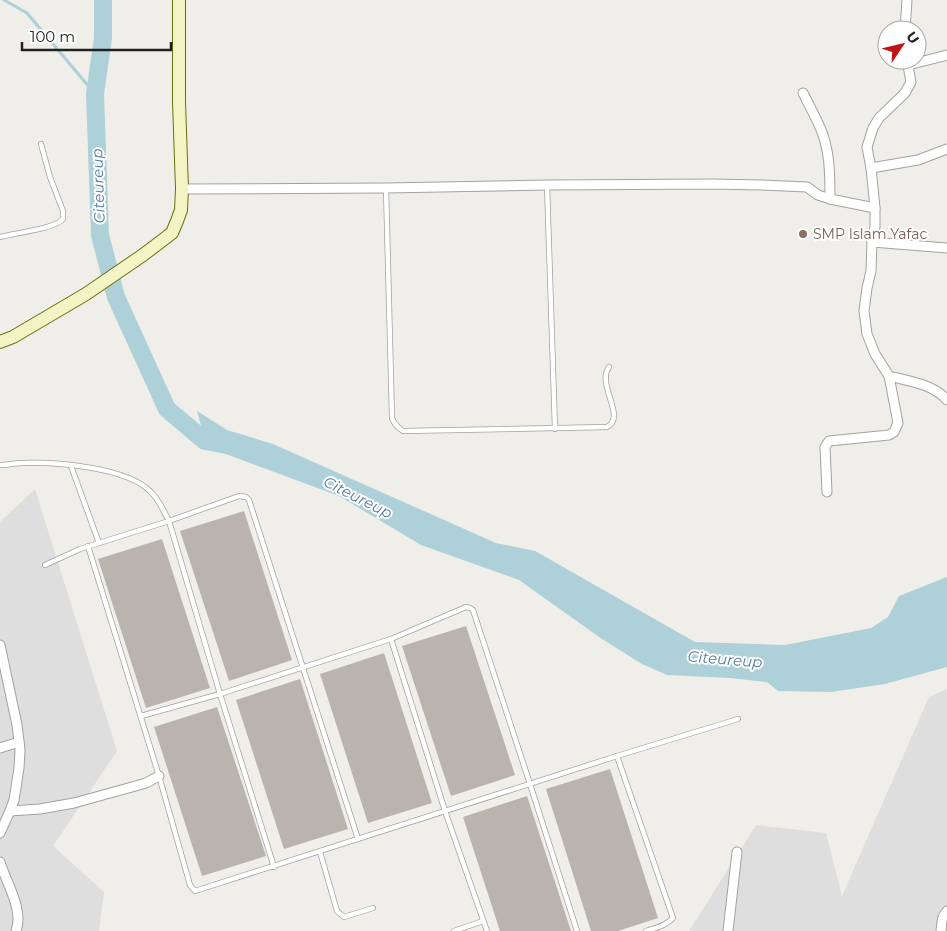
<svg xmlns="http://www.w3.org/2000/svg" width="947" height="931" font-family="Montserrat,sans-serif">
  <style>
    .residential { fill: #dfdede }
    .water { fill: #add0d9 }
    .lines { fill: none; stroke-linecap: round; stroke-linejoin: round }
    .stream { stroke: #add0d9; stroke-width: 3 }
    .river { stroke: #add0d9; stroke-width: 18 }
    .building { fill: #bab3ae }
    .service-casing { stroke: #a2a2a2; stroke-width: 6 }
    .minor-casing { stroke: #a2a2a2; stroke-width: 11 }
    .secondary-casing { stroke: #677010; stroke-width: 14 }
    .service { stroke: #fff; stroke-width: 4.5 }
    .minor { stroke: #fff; stroke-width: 9 }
    .secondary { stroke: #f2f4c3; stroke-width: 12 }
    .education-dot { fill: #8d6e63; stroke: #fff; stroke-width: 2 }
    .labels { text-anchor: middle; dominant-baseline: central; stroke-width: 4; stroke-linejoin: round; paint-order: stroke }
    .education-label { font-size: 14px; fill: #785e54; stroke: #fff; text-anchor: start }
    .water-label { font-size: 15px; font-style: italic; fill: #527aa1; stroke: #fff }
  </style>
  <rect width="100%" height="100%" fill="#f0eee9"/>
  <g class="residential">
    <polygon points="35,489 117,751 53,846 104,892 99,931 0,931 0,522"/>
    <polygon points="947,689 947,931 689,931 756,825 826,833 842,896 929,697"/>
  </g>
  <polygon class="water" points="197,411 227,430 273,444 496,543 535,551 695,642 785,645 871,628 888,617 899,596 947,577 947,667 885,684 831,692 778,691 767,682 730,678 667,675 642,664 602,639 519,580 421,545 339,496 207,447"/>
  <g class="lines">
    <polyline class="stream" points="4,0 27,13 95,94"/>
    <polyline class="river" points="103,0 103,38 95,94 100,235 116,297 167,409 205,441 227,445"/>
  </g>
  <g class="building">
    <polygon points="244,511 292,660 229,681 180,531"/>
    <polygon points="162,539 210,688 146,708 98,559"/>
    <polygon points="466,626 515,775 451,796 402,646"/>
    <polygon points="384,653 432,803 368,823 320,674"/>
    <polygon points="300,679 348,829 284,849 236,700"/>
    <polygon points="217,707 266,856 202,876 154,727"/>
    <polygon points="610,769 658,918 618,931 591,931 546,789"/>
    <polygon points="527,796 571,931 500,931 463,817"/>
  </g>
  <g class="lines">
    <g class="service-casing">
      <g id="service">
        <polyline points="547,185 555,429"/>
        <path d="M386,188l6,230c2,6 5,9 11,13l204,-4c20,-10 -11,-42 2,-60"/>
        <path d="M0,237c14,-4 55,-8 63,-18v-8l-13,-34 -9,-33"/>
        <path d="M0,465c8,0 15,-2 23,-2 34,-1 102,4 127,28 9,8 13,19 19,30l51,173 54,173"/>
        <polyline points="71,466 99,543"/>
        <path d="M88,546l71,230 31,109 5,6 422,-135 56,162c-7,8 -18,10 -27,13"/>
        <polyline points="45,565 80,549 169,521 239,496 246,497 249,500 358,839"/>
        <polyline points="391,639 466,607 470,608 473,610 530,784 577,931"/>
        <polyline points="141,716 220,694 391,639 445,811 487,931"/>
        <polyline points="617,756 738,719"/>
        <polyline points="320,852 337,911 344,917 373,908"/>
        <polyline points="454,931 483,921"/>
      </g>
    </g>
    <g class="minor-casing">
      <g id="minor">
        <polyline points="905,30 907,0"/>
        <path d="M907,60l4,22 -6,11 -26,25 -6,10 -6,19 4,21 4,40v19l-3,15 -1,29 -4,17 -3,23 3,23 8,20 14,22c20,5 44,8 58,24"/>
        <polyline points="908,65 947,55"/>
        <path d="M803,93c5,10 11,21 16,32 11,23 11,49 11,74"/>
        <polyline points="871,168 918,160 947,149"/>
        <polyline points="182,189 386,188 547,185 713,184 762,185 807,187 818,195 830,199 875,208"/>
        <polyline points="872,242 947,248"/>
        <polyline points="827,492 825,447 829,441 889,435 894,432 898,423 889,376"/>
        <polyline points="0,645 17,725 20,750 19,768 14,800 10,811 0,833"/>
        <polyline points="0,748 19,742"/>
        <polyline points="10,811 40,809 74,803 132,787 146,783 159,776"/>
        <path d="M0,862c6,21 24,47 16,69"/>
        <polyline points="728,931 737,852"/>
        <path d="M941,931c1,-8 0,-13 6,-20"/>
      </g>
    </g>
    <g class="secondary-casing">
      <polyline id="secondary" points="0,342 13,337 86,294 143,255 172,233 177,221 181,210 182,189 179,102 179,0"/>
    </g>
    <use href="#service" class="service"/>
    <use href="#minor" class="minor"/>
    <use href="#secondary" class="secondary"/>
  </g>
  <circle class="education-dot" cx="803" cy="234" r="5"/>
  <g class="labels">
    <g class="education-label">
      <text x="813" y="234">SMP Islam Yafac</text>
    </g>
    <g class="water-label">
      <text transform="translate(98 186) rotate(-92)">Citeureup</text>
      <text transform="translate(358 497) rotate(27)">Citeureup</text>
      <text transform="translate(725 659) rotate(5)">Citeureup</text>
    </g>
  </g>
  <g transform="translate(902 45) rotate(55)"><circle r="24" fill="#ffffff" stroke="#a6a6a6"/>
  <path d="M0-4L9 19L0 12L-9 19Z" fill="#bf1315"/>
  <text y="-8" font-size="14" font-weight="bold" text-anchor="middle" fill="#212121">U</text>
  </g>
  <path d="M22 42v8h149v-8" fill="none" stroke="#212121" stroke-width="2.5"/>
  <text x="30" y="42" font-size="15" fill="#212121" stroke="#ffffff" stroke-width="4" paint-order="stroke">100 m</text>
</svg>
